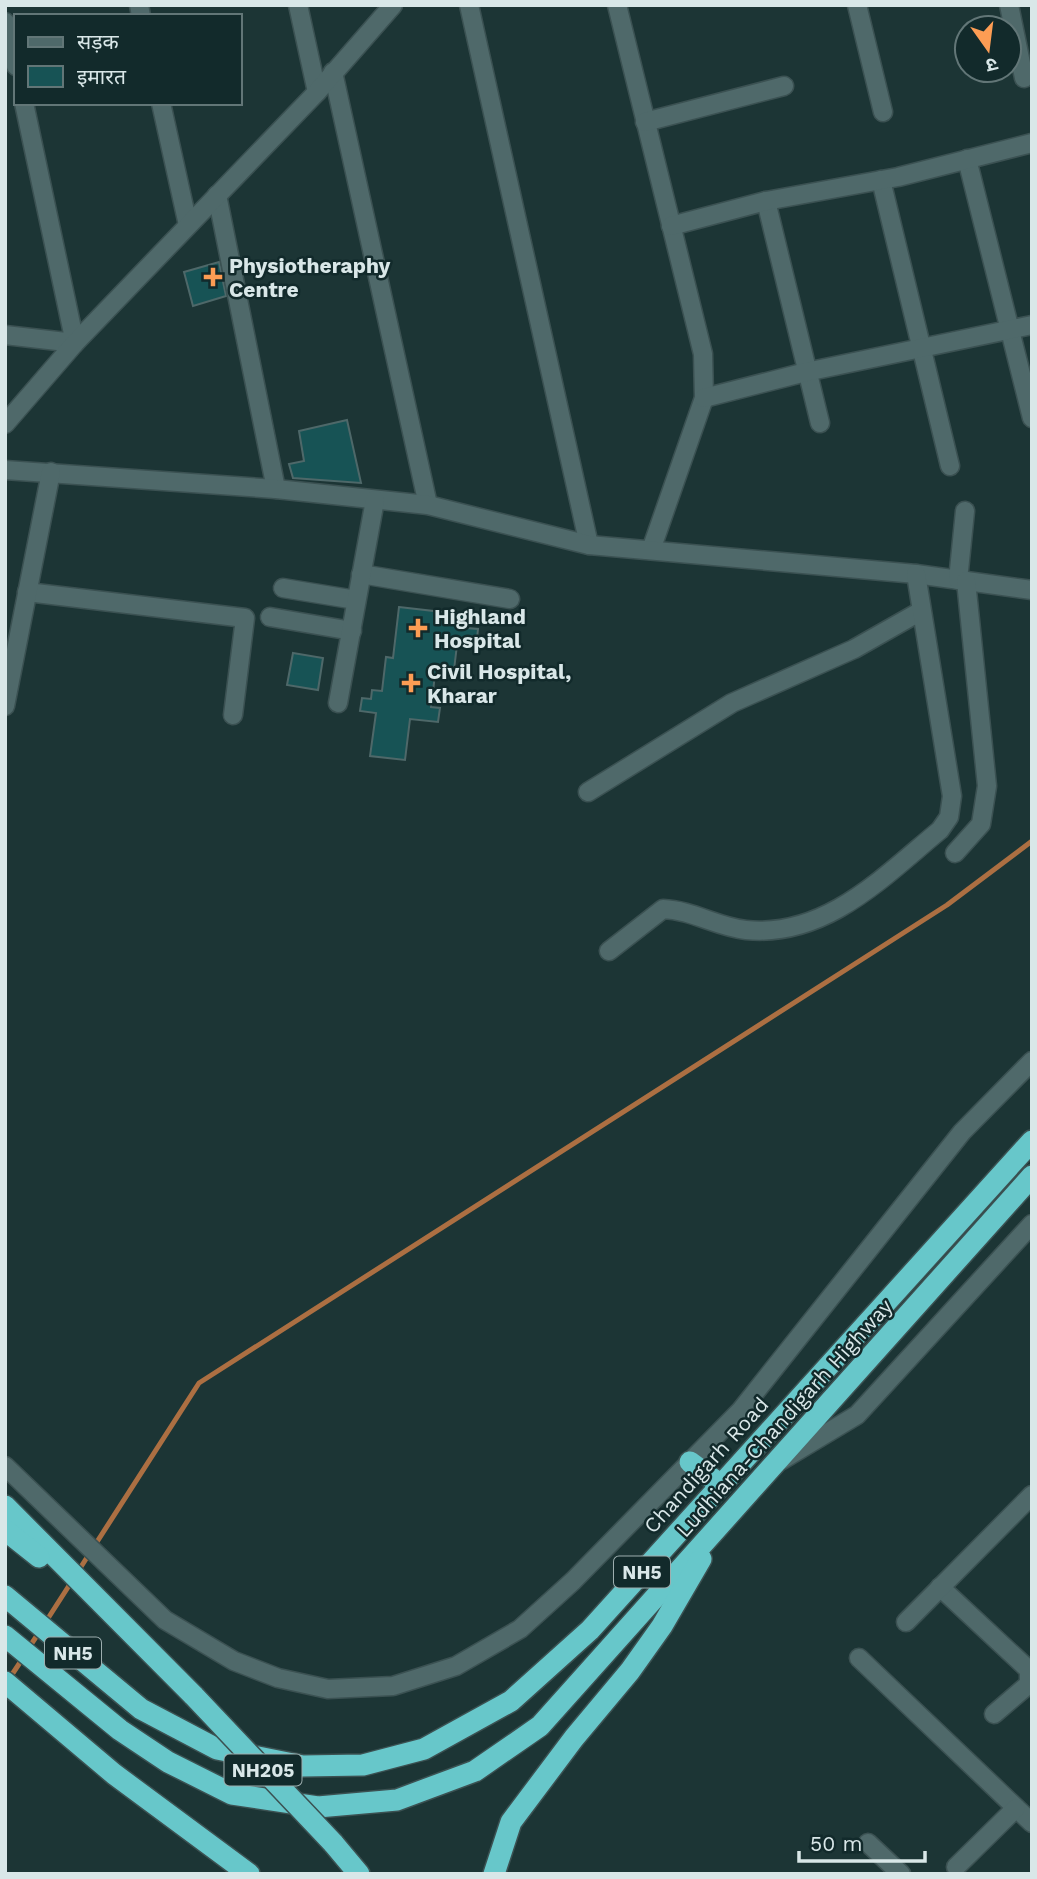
<svg xmlns="http://www.w3.org/2000/svg" width="1037" height="1879" font-family="'Work Sans','Noto Sans Devanagari',sans-serif">
  <style>
    .lines { fill: none; stroke-linecap: round; stroke-linejoin: round }
    .stream { stroke: #ac6f42; stroke-width: 5 }
    .building { fill: #175355; stroke: #4e6869; stroke-width: 2 }
    .minor-casing { stroke: #3b5152; stroke-width: 21 }
    .highway-casing { stroke: #3b5152; stroke-width: 24 }
    .minor { stroke: #4f696a; stroke-width: 18 }
    .highway { stroke: #67c7ca; stroke-width: 21 }
    .highway-bridge-casing { stroke: #3b5152; stroke-width: 24; stroke-linecap: butt }
    .highway-bridge { stroke: #67c7ca; stroke-width: 21 }
    .poi-dot { fill: #fd9d54; stroke: #122a2b; stroke-width: 2.5 }
    .labels { text-anchor: middle; dominant-baseline: central; stroke-width: 5; stroke-linejoin: round; paint-order: stroke }
    .shield { fill: #122a2b; stroke: #9daeaf; stroke-width: 2 }
    .shield-label { font-size: 19px; font-weight: bold; fill: #d9e7e8 }
    .poi-label { font-size: 21px; font-weight: bold; fill: #d9e7e8; stroke: #122a2b; text-anchor: start }
    .street-label { font-size: 21px; fill: #d9e7e8; stroke: #122a2b }
  </style>
  <rect width="100%" height="100%" fill="#1c3535"/>
  <g class="lines">
    <g class="stream">
      <polyline points="77,1573 199,1383 947,905 1032,841"/>
      <polyline points="45,1623 72,1581"/>
      <polyline points="28,1649 40,1631"/>
      <polyline points="9,1679 23,1658"/>
    </g>
  </g>
  <g class="building">
    <polygon points="219,262 226,296 193,306 184,272"/>
    <polygon points="347,420 361,483 293,478 289,464 304,461 299,431"/>
    <polygon points="399,607 468,615 467,628 478,629 476,648 457,645 453,678 435,675 431,707 440,708 438,722 410,719 405,760 370,756 376,713 360,711 362,698 371,699 372,690 382,691 386,657 393,658"/>
    <polygon points="293,653 323,658 318,690 287,685"/>
  </g>
  <g class="lines">
    <g class="minor-casing">
      <g id="minor">
        <polyline points="139,5 141,16"/>
        <polyline points="298,5 317,92"/>
        <polyline points="469,5 589,545"/>
        <polyline points="617,5 703,354 704,398 651,550"/>
        <polyline points="857,5 883,112"/>
        <polyline points="1009,5 1024,78"/>
        <polyline points="5,22 16,66"/>
        <polyline points="333,72 428,505"/>
        <polyline points="161,103 188,225"/>
        <polyline points="645,122 784,86"/>
        <polyline points="967,159 1032,418"/>
        <polyline points="881,180 950,466"/>
        <polyline points="217,195 276,489"/>
        <polyline points="766,201 820,423"/>
        <polyline points="671,226 766,201 898,177 1032,143"/>
        <polyline points="5,335 75,343 24,103"/>
        <polyline points="704,398 806,372 1032,325"/>
        <polyline points="5,424 75,343 317,92 393,5"/>
        <polyline points="5,470 276,489 428,505 589,545 916,574 1032,590"/>
        <polyline points="361,574 510,599"/>
        <polyline points="958,580 965,511"/>
        <polyline points="283,588 356,600"/>
        <polyline points="27,592 245,618 233,715"/>
        <polyline points="270,617 352,631"/>
        <polyline points="338,703 375,500"/>
        <polyline points="5,706 51,472"/>
        <polyline points="588,792 732,703 854,649 921,611"/>
        <polyline points="955,853 981,824 987,786 966,581"/>
        <path d="M609,951l54,-42c29,1 54,18 83,21 80,8 138,-54 194,-100l9,-13 3,-21 -36,-222"/>
        <polyline points="782,1460 857,1415 1032,1224"/>
        <polyline points="5,1466 165,1620 234,1661 278,1678 328,1689 393,1686 456,1666 520,1629 573,1581 741,1410 962,1132 1032,1061"/>
        <polyline points="940,1587 1029,1670 1029,1684 994,1714"/>
        <polyline points="906,1622 1032,1495"/>
        <polyline points="859,1658 1032,1823"/>
        <polyline points="868,1843 901,1874"/>
        <polyline points="956,1867 1016,1808"/>
      </g>
    </g>
    <g class="highway-casing">
      <g id="highway">
        <polyline points="690,1462 721,1485"/>
        <polyline points="5,1506 194,1696"/>
        <polyline points="5,1530 39,1557"/>
        <polyline points="5,1596 141,1709 217,1749 303,1766 363,1765 424,1749 511,1701 590,1630 1032,1141"/>
        <polyline points="5,1636 120,1730 168,1762 232,1794 318,1807 397,1800 475,1771 540,1726 1032,1176"/>
        <polyline points="5,1682 114,1774 249,1874"/>
        <polyline points="333,1843 359,1874"/>
        <polyline points="494,1874 511,1822 574,1738 630,1671 662,1626 701,1559"/>
      </g>
    </g>
    <use href="#minor" class="minor"/>
    <use href="#highway" class="highway"/>
    <g class="highway-bridge-casing">
      <polyline id="highway-bridge" points="194,1696 333,1843"/>
    </g>
    <use href="#highway-bridge" class="highway-bridge"/>
  </g>
  <g class="poi-dot">
    <path d="M209.5 266.5h7v7h7v7h-7v7h-7v-7h-7v-7h7z"/>
    <path d="M414.5 617.5h7v7h7v7h-7v7h-7v-7h-7v-7h7z"/>
    <path d="M407.5 672.5h7v7h7v7h-7v7h-7v-7h-7v-7h7z"/>
  </g>
  <g class="labels">
    <g class="shield">
      <rect x="614" y="1556.5" width="56" height="31" rx="5"/>
      <rect x="45" y="1637.5" width="56" height="31" rx="5"/>
      <rect x="224.5" y="1754.5" width="77" height="31" rx="5"/>
    </g>
    <g class="shield-label">
      <text x="642" y="1572">NH5</text>
      <text x="73" y="1653">NH5</text>
      <text x="263" y="1770">NH205</text>
    </g>
    <g class="poi-label">
      <text x="229" y="265">Physiotheraphy<tspan x="229" dy="24">Centre</tspan></text>
      <text x="434" y="616">Highland<tspan x="434" dy="24">Hospital</tspan></text>
      <text x="427" y="671">Civil Hospital,<tspan x="427" dy="24">Kharar</tspan></text>
    </g>
    <g class="street-label">
      <text transform="translate(784 1418) rotate(-48)">Ludhiana-Chandigarh Highway</text>
      <text transform="translate(706 1465) rotate(-48)">Chandigarh Road</text>
    </g>
  </g>
  <rect width="1037" height="1879" fill="none" stroke="#d9e7e8" stroke-width="14"/>
  <rect x="14" y="14" width="228" height="91" fill="#122a2b" stroke="#627677" stroke-width="2"/>
  <rect x="28" y="37" width="35" height="10" fill="#4f696a" stroke="#627677" stroke-width="2"/>
  <text x="77" y="49" font-size="21" fill="#d9e7e8">सड़क</text>
  <rect x="28" y="66" width="35" height="21" fill="#175355" stroke="#627677" stroke-width="2"/>
  <text x="77" y="84" font-size="21" fill="#d9e7e8">इमारत</text>
  <g transform="translate(988 49) rotate(166)"><circle r="33" fill="#122a2b" stroke="#627677" stroke-width="2"/>
  <path d="M0-5L12 26L0 18L-12 26Z" fill="#fd9d54"/>
  <text y="-10" font-size="19" font-weight="bold" text-anchor="middle" fill="#d9e7e8">उ</text>
  </g>
  <path d="M799 1851v10h126v-10" fill="none" stroke="#d9e7e8" stroke-width="3.5"/>
  <text x="810" y="1851" font-size="21" fill="#d9e7e8" stroke="#122a2b" stroke-width="5" paint-order="stroke">50 m</text>
</svg>
